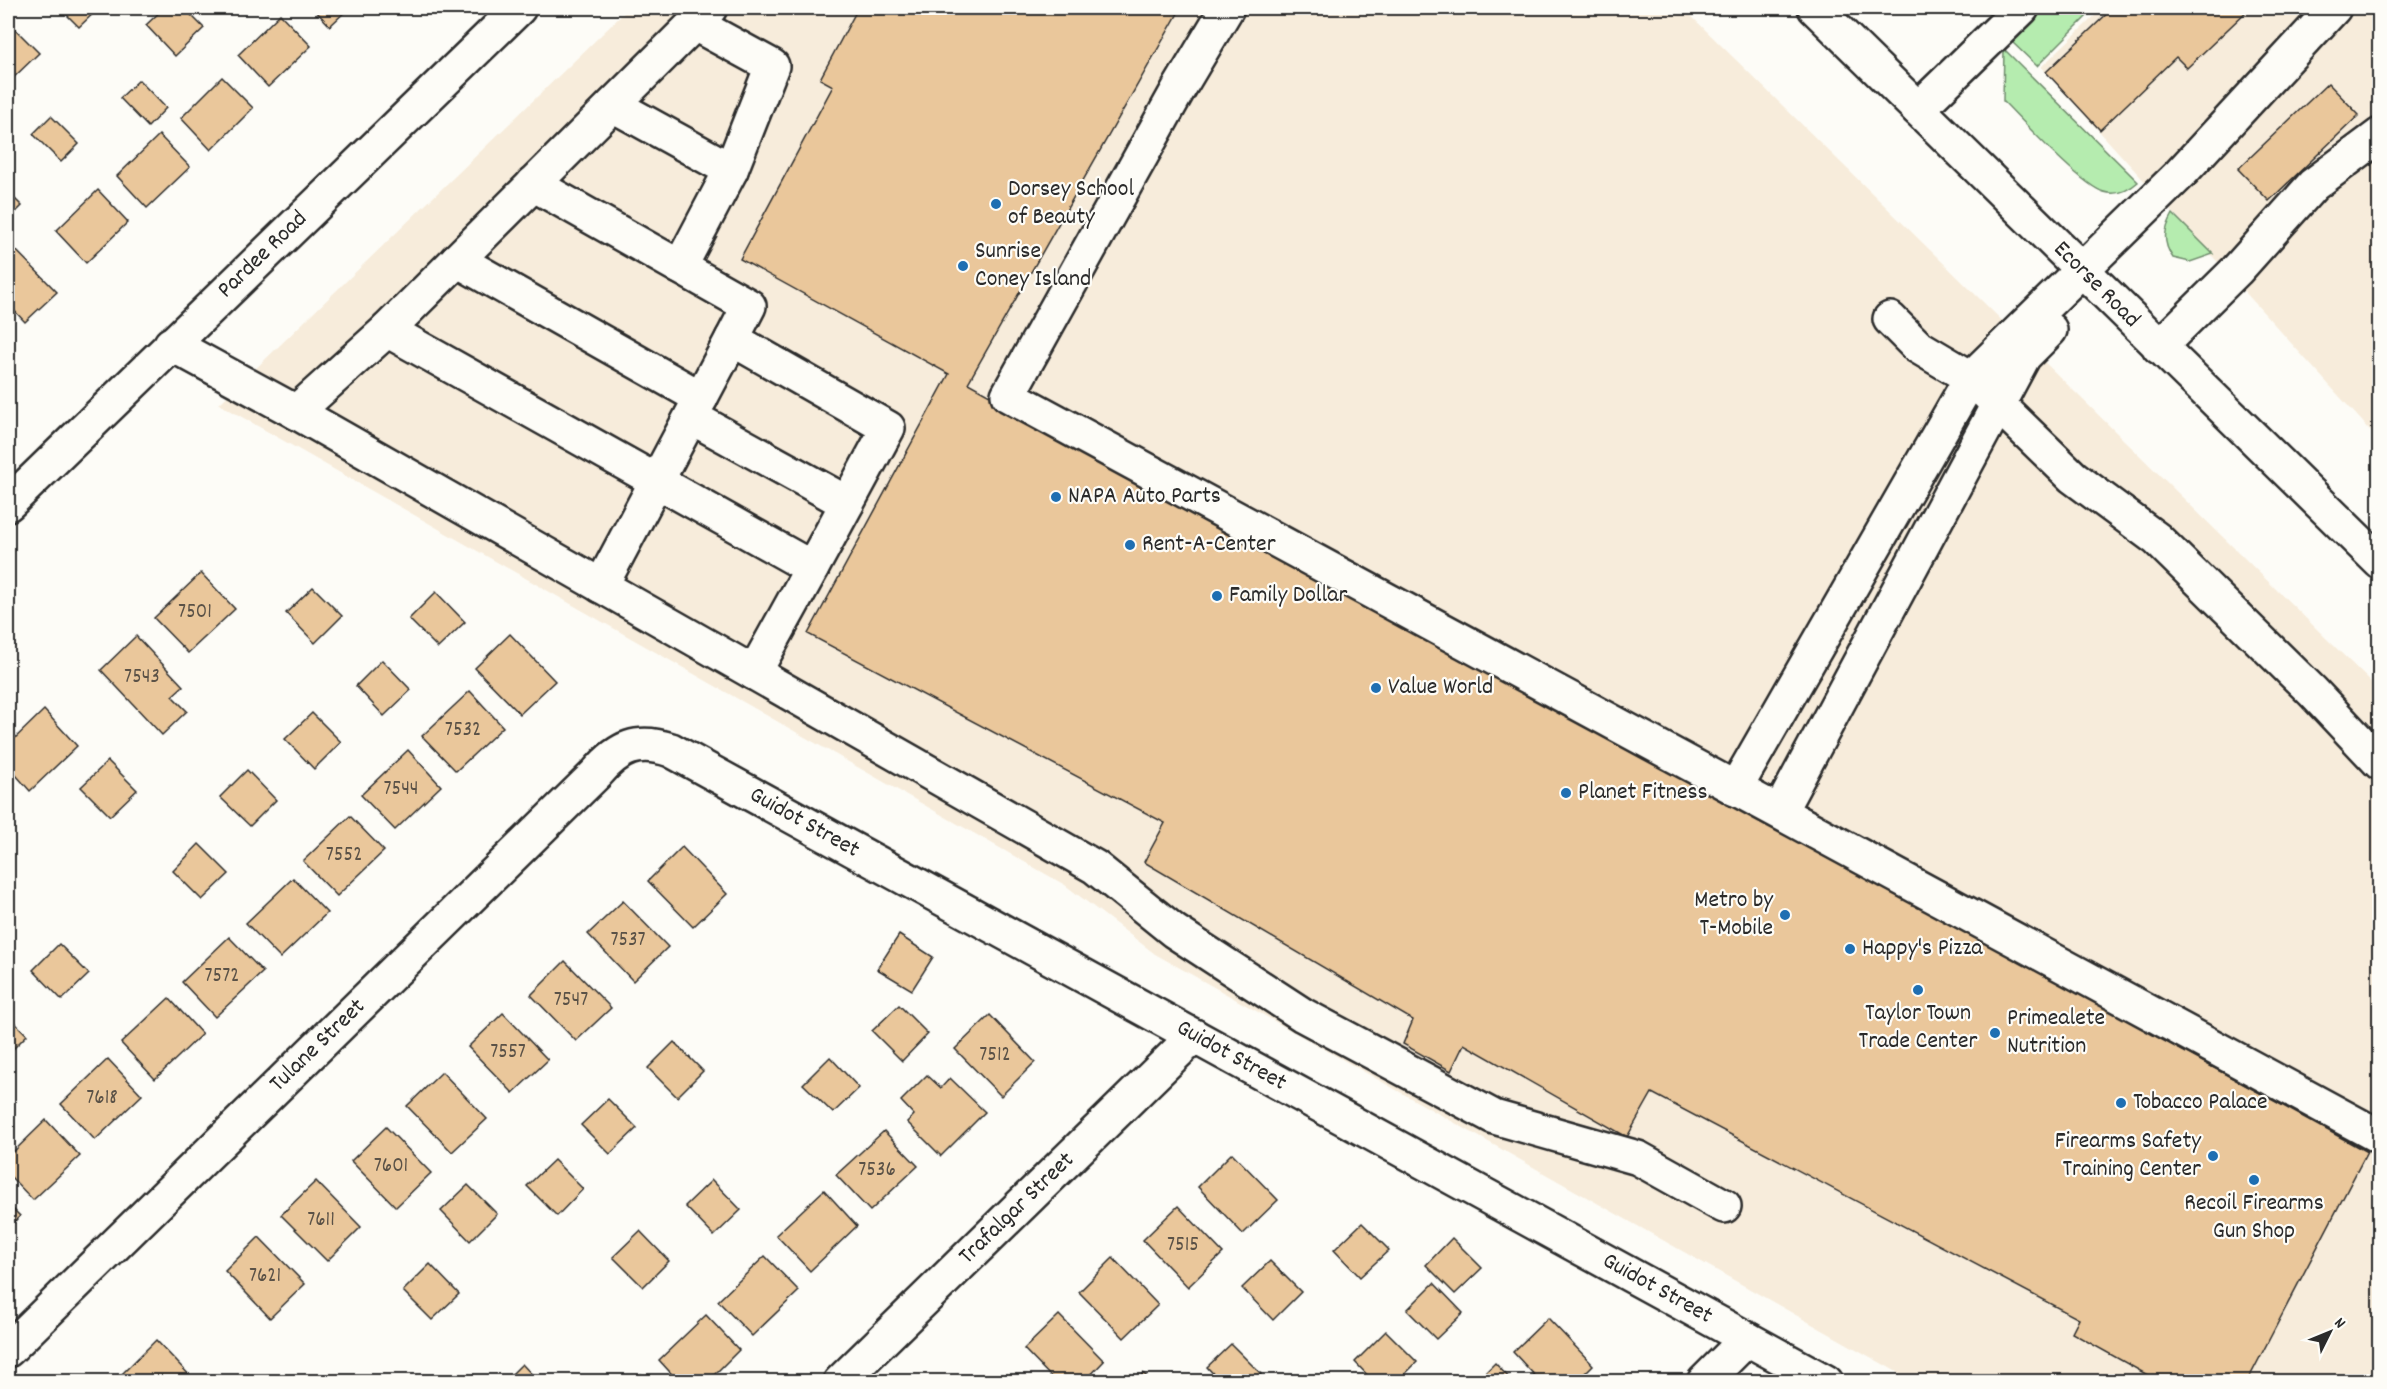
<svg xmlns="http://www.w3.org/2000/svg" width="2387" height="1389" font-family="Dekko,sans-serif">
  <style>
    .built { fill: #f7ecdb }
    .green { fill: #b5ecaf; stroke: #708c6d; stroke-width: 1.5 }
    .building { fill: #eac79b; stroke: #2b2b2b; stroke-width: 1.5 }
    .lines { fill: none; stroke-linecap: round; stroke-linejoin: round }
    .minor-casing { stroke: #2b2b2b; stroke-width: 38 }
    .major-casing { stroke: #2b2b2b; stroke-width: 38 }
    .minor { stroke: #fdfcf7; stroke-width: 33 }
    .major { stroke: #fdfcf7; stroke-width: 33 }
    .poi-dot { fill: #1f6fb2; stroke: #fdfcf7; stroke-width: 2 }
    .labels { text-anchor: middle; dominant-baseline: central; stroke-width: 4.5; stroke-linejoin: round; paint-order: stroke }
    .number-label { font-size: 21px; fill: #5b5247 }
    .poi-label { font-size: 24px; fill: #2b2b2b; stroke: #fdfcf7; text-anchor: start }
    .street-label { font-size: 24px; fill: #2b2b2b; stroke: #fdfcf7 }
  </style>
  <rect width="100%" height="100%" fill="#fdfcf7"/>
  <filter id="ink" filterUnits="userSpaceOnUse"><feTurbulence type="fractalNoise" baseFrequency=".0167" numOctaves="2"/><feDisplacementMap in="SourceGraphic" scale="12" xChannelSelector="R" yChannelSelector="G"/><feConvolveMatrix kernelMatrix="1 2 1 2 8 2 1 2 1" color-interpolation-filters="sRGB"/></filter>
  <g filter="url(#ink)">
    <g class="built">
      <polygon points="629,8 1683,8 2379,690 2379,1381 1913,1381 1155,954 1065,885 219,404"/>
      <polygon points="2103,8 2379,8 2379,440 2041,67"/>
    </g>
    <g class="green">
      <polygon points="2044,8 2095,8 2037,66 2011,41"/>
      <path d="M2004,49l134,133c-9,8 -21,14 -34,10 -22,-6 -82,-72 -101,-91z"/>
      <path d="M2173,214l40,40 -23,8 -17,-4c-11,-16 -9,-28 0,-44z"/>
    </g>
    <g class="building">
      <polygon points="60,8 99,8 79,27"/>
      <polygon points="164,8 184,8 204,28 175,56 146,25"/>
      <polygon points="313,8 349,8 330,26"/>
      <polygon points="858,8 1181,8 968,383 2367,1152 2247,1382 2160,1382 2072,1333 2079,1319 1652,1093 1627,1137 1464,1044 1451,1071 1403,1044 1413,1020 1144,862 1165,823 808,634 949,374 740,259 833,86 820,79"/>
      <polygon points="2113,8 2250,8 2187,68 2176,57 2100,130 2046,72"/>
      <polygon points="280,14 311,46 268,87 238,55"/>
      <polygon points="9,23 39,53 11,80 8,77"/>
      <polygon points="222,77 253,108 211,150 181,118"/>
      <polygon points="139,80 166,108 148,127 120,98"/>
      <polygon points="2328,83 2359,115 2269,201 2238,169"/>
      <polygon points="51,116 79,144 61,162 33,134"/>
      <polygon points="159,135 190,167 147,208 117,176"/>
      <polygon points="98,190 128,222 86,263 56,231"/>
      <polygon points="8,192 22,206 8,220"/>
      <polygon points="9,243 57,292 25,322 8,304"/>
      <polygon points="201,573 235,609 188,653 154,618"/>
      <polygon points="313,587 342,616 315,643 286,613"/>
      <polygon points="436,592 465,622 438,648 409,619"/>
      <polygon points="510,634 555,681 520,714 475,668"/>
      <polygon points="136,636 183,686 172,696 187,711 162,735 101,670"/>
      <polygon points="382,660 411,690 384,716 356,686"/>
      <polygon points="470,691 503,727 456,771 422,736"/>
      <polygon points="44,710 77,746 30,791 8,766 8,745"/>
      <polygon points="312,713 341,742 314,769 285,739"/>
      <polygon points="408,750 441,786 395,830 361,795"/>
      <polygon points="108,761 137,790 110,816 81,787"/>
      <polygon points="247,770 276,800 250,826 220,797"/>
      <polygon points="350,816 384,851 337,896 303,861"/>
      <polygon points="199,844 229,874 202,900 173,871"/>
      <polygon points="682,847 727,894 693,927 648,881"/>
      <polygon points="293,878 327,913 280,958 246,923"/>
      <polygon points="623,901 668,947 633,981 588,934"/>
      <polygon points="899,935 933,957 912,990 877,969"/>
      <polygon points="229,937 263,972 215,1017 182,982"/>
      <polygon points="59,944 89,974 62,1000 33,970"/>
      <polygon points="565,961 611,1008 576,1041 531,995"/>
      <polygon points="169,998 202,1034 155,1079 121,1043"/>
      <polygon points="899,1005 928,1034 902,1061 872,1031"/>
      <polygon points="503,1013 548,1060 513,1093 468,1047"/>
      <polygon points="990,1015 1035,1062 1001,1096 955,1049"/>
      <polygon points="8,1016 27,1035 8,1054"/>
      <polygon points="674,1042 703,1071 677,1097 648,1068"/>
      <polygon points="830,1057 859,1088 833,1113 803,1084"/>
      <polygon points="108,1059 142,1095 95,1140 61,1104"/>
      <polygon points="442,1072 487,1119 452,1152 407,1106"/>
      <polygon points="927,1075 941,1088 950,1078 985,1112 941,1156 907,1122 914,1115 901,1101"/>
      <polygon points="608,1099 637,1128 610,1154 581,1125"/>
      <polygon points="46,1120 80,1156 33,1200 8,1174 8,1157"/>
      <polygon points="386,1127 431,1173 396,1207 351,1161"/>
      <polygon points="884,1131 918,1166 870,1211 836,1175"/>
      <polygon points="1232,1153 1278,1200 1243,1234 1198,1187"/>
      <polygon points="554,1160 583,1189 557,1216 527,1186"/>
      <polygon points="712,1180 741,1210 714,1236 685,1206"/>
      <polygon points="316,1181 361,1227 327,1261 281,1215"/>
      <polygon points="468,1185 497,1214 470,1241 441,1211"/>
      <polygon points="824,1190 857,1226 810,1271 776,1235"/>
      <polygon points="8,1204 20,1216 8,1228"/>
      <polygon points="1178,1206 1223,1253 1188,1287 1143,1240"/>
      <polygon points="1362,1223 1389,1250 1360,1277 1334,1250"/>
      <polygon points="640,1231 669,1261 643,1287 613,1257"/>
      <polygon points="259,1237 305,1284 270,1318 225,1271"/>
      <polygon points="1452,1238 1482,1268 1455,1294 1426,1265"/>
      <polygon points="765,1256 799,1291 752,1336 718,1301"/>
      <polygon points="1113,1258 1158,1305 1124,1338 1079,1292"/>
      <polygon points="1270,1261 1301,1292 1273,1320 1242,1288"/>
      <polygon points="430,1264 459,1294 432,1320 403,1291"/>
      <polygon points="1434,1283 1463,1313 1436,1339 1407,1310"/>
      <polygon points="706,1315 739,1350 707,1382 679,1382 659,1360"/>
      <polygon points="1059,1315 1104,1361 1084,1382 1056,1382 1024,1349"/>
      <polygon points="1548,1318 1593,1365 1576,1382 1541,1382 1513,1352"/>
      <polygon points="1386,1331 1417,1362 1397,1382 1374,1382 1355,1362"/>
      <polygon points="156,1340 196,1382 129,1382 122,1374"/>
      <polygon points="1231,1344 1261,1374 1253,1382 1221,1382 1207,1367"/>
      <polygon points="1495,1363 1513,1382 1476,1382"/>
      <polygon points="522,1364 539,1382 504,1382"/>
      <polygon points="1143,1373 1152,1382 1135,1382"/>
      <polygon points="641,1374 649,1382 633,1382"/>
    </g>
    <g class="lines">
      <g class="minor-casing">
        <g id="minor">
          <polyline points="1227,8 1178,90 1008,395 2380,1137"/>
          <polyline points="695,24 772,66 731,170"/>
          <polyline points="613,105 731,170 680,267"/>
          <polyline points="1918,109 2022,8"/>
          <polyline points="533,184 749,306 732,339"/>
          <polyline points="457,260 701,398"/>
          <polyline points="1890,319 1917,346 1971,378 2073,477 2157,539 2313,692 2380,763"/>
          <polyline points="387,330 812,568 754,673"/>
          <polyline points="171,344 296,412 1095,867 1174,931 1303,1015 1494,1117 1638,1158 1724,1206"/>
          <polyline points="2159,347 2237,270 2313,185 2380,135"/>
          <polyline points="296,412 387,330 710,8"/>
          <polyline points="691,417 847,503"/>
          <polyline points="601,586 732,339 888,428 812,568"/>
          <polyline points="1735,789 1971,378 2180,174 2334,8"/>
          <polyline points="1780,811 2024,356 2050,330"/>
          <path d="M8,1350l589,-577c22,-26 41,-34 74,-23l1155,632"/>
          <polyline points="840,1382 1194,1036"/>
          <polyline points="1704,1382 1747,1339"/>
        </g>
      </g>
      <g class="major-casing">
        <g id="major">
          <polyline points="1815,8 2380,562"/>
          <polyline points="8,504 519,8"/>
        </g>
      </g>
      <use href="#minor" class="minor"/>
      <use href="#major" class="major"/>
    </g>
  </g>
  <g class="poi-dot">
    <circle cx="996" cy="204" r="6"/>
    <circle cx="963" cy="266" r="6"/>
    <circle cx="1056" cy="497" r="6"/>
    <circle cx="1130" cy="545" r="6"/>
    <circle cx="1217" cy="596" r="6"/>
    <circle cx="1376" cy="688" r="6"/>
    <circle cx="1566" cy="793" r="6"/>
    <circle cx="1785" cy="915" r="6"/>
    <circle cx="1850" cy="949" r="6"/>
    <circle cx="1918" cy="990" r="6"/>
    <circle cx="1995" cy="1033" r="6"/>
    <circle cx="2121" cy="1103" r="6"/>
    <circle cx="2213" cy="1156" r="6"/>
    <circle cx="2254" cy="1180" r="6"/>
  </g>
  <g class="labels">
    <g class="number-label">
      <text x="195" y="613">7501</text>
      <text x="142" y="678">7543</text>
      <text x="463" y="731">7532</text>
      <text x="401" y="790">7544</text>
      <text x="344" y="856">7552</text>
      <text x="628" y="941">7537</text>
      <text x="222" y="977">7572</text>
      <text x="571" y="1001">7547</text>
      <text x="508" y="1053">7557</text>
      <text x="995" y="1056">7512</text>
      <text x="102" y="1099">7618</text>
      <text x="391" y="1167">7601</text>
      <text x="877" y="1171">7536</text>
      <text x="321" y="1221">7611</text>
      <text x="1183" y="1246">7515</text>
      <text x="265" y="1277">7621</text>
    </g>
    <g class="poi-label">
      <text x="1008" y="190">Dorsey School<tspan x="1008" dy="28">of Beauty</tspan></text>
      <text x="975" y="252">Sunrise<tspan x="975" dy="28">Coney Island</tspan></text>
      <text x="1068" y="497">NAPA Auto Parts</text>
      <text x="1142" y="545">Rent-A-Center</text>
      <text x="1229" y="596">Family Dollar</text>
      <text x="1388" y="688">Value World</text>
      <text x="1578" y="793">Planet Fitness</text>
      <text x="1773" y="901" text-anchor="end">Metro by<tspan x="1773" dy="28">T-Mobile</tspan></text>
      <text x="1862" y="949">Happy's Pizza</text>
      <text x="1918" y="1014" text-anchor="middle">Taylor Town<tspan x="1918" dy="28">Trade Center</tspan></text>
      <text x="2007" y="1019">Primealete<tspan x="2007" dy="28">Nutrition</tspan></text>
      <text x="2133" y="1103">Tobacco Palace</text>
      <text x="2201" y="1142" text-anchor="end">Firearms Safety<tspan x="2201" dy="28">Training Center</tspan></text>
      <text x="2254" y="1204" text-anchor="middle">Recoil Firearms<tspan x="2254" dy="28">Gun Shop</tspan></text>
    </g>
    <g class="street-label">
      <text transform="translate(263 255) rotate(-44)">Pardee Road</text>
      <text transform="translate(2096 285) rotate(45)">Ecorse Road</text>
      <text transform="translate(804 823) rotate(29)">Guidot Street</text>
      <text transform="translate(318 1046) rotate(-44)">Tulane Street</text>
      <text transform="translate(1231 1056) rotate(29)">Guidot Street</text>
      <text transform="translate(1017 1209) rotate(-44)">Trafalgar Street</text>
      <text transform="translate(1657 1289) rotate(29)">Guidot Street</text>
    </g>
  </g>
  <rect width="2387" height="1389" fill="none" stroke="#fdfcf7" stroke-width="30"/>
  <rect x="15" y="15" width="2357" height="1359" fill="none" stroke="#2b2b2b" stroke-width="2" filter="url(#ink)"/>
  <g transform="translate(2330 1332) rotate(47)" stroke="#fdfcf7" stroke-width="4.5" paint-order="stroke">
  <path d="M0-4.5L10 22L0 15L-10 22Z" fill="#2b2b2b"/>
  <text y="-9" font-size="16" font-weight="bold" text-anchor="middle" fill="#2b2b2b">N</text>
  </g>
</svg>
